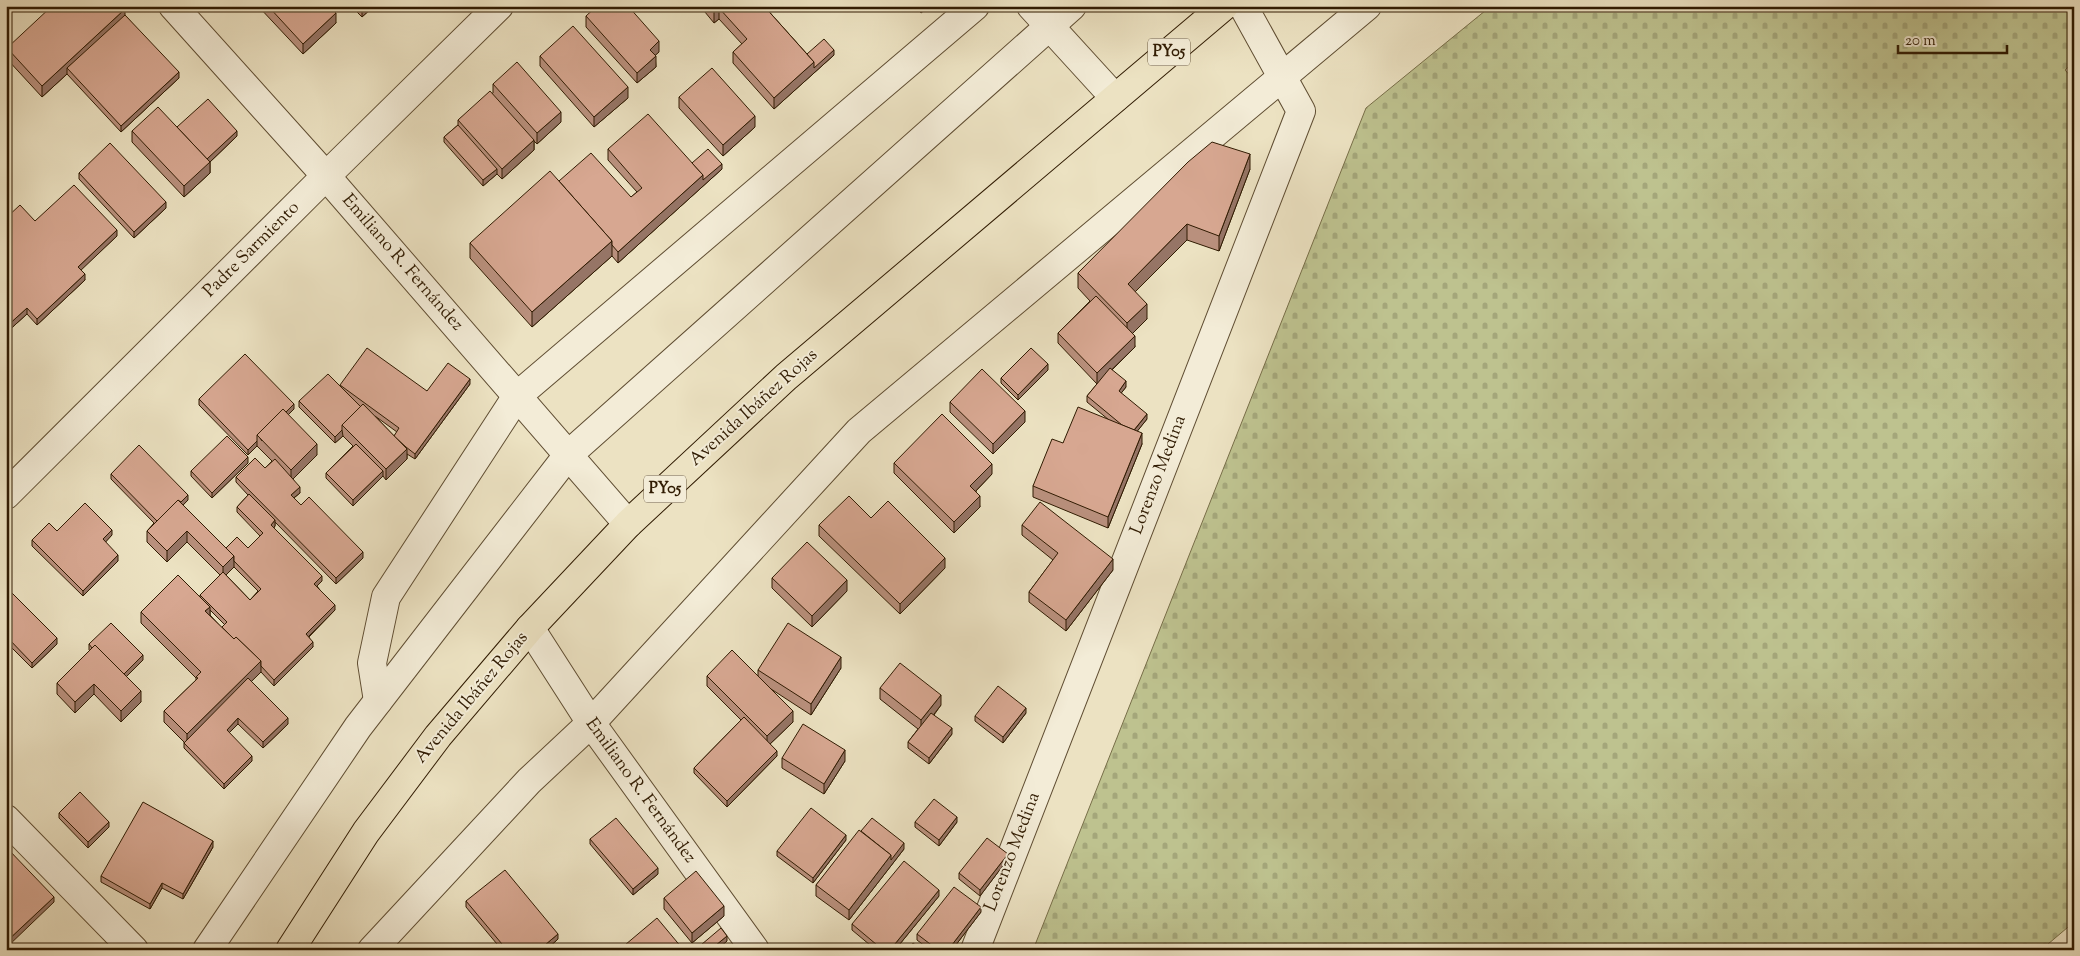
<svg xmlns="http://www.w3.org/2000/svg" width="2080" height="956" font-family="'Sorts Mill Goudy',serif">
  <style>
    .cemetery { fill: url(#cemetery-stones); stroke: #776e48 }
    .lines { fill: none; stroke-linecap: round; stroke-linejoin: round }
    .minor-casing { stroke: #5f4d32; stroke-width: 30 }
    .trunk-casing { stroke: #301b02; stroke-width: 30 }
    .minor { stroke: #f3ecd7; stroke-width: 28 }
    .trunk { stroke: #ece2c2; stroke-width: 28 }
    .wall { fill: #b9907d; stroke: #301b02; fill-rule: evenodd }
    .shaded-wall { fill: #967566; stroke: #301b02 }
    .building { fill: #d7a791; stroke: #301b02 }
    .labels { text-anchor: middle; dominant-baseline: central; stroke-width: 4; stroke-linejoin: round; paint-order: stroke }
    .shield { fill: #f3ecd7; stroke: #6a5a42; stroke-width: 1 }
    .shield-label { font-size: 16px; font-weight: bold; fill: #301b02 }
    .street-label { font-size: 18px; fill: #301b02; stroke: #f3ecd7 }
  </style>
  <defs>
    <pattern id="cemetery-stones" width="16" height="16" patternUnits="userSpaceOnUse" patternTransform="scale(1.25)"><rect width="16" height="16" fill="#bec28f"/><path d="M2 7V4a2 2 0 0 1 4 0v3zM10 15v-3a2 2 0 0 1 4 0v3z" fill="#a4a67a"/></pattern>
  </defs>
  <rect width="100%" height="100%" fill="#ece2c2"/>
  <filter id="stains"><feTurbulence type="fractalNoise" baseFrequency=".004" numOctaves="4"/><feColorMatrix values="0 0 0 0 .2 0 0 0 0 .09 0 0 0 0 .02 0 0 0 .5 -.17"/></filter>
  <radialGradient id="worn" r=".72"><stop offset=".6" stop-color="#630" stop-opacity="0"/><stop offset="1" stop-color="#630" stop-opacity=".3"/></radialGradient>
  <polygon class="cemetery" points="1491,6 2074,6 2074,62 2065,70 2074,80 2074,922 2041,950 1033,950 1366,108"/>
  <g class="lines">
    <g class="minor-casing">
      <g id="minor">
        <polyline points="173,6 326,176 628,524"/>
        <polyline points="1031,6 1115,98"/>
        <polyline points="6,495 326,176 499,6"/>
        <polyline points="530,628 591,723 755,950"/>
        <polyline points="378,701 372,663 386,597 517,396 975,6"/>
        <polyline points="6,819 134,950"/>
        <polyline points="207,950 358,727 568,455 1072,6"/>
        <polyline points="372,950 529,781 591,723 859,431 1367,6"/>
        <polyline points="975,950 1301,111 1243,6"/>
      </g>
    </g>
    <g class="trunk-casing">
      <polyline id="trunk" points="290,950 366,832 438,736 530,628 628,524 786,377 1224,6"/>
    </g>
    <use href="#minor" class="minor"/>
    <use href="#trunk" class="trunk"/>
  </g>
  <g class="wall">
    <polygon points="258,6 330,6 336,23 303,54"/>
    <polygon points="351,6 374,6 362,17"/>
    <polygon points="700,6 764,6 807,54 834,55 774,109 733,63 733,52 742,44 719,19 714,23"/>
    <polygon points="915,6 929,6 921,13"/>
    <polygon points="125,15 179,78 121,132 67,74 42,97 7,59 7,48"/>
    <polygon points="586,16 659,52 655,55 656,67 637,83 586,27"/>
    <polygon points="540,56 628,98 594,127 540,66"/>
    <polygon points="493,84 561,122 537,144 534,141 534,150 502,179 497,174 483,186 444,142 444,137 458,125 458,120 493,93"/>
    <polygon points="679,97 755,127 723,156 679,108"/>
    <polygon points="177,127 237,136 210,162 210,173 184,197 132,142 132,131"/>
    <polygon points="608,149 692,163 722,169 618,263 612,256 532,327 470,258 470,243 559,181 631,197 637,192 608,160"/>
    <polygon points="1250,169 1219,251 1187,240 1135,292 1147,319 1132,333 1135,347 1112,370 1126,387 1121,393 1147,419 1137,431 1142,444 1108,528 1033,497 1033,486 1063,443 1109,420 1087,402 1087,396 1097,384 1058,343 1058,333 1090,301 1078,288 1078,273"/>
    <polygon points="79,173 166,208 134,238 79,179"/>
    <polygon points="35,221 117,236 80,270 85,280 37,325 27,314 6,333"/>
    <polygon points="1048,370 1018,400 1001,383 1001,378"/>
    <path d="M470,384l-55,75 -8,-5v5l-21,21 -3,-4 -30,30 -27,-28v-5l27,-27 -10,-10 -8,7 -36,-36v-6l41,-15 87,5zM375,416l22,16 -3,4z"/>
    <path d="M199,399l95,10 -6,6 29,40 -24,24 7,14 -6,5 7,7 62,53 -27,26 -61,-62v4l-1,2 48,53 -5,5 18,24 -26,27 4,10 -39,39 -13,-14 -10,9 37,43 -25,24 -25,-24 -9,9 23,28 -28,28 -40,-41v-6l-20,-20v-11l32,-31v-2l-55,-55v-11l59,-15v-2l20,-20 -33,-33 -20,20 -20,-20v-11l7,-8 -43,-44v-5l77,26 -5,5 43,43h22l12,-12 -23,-24v-5l11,-12 -12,-13v-5l29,-9 7,-7 -15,-15 -9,9 -49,-50zM234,567l24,24 -8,9 -24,-25zM210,610l15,15 -3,3 -12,-13z"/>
    <polygon points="950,402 1025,422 993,454 950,412"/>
    <polygon points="248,463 212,498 191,476 191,471"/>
    <polygon points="894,463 992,474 976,491 980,507 954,533 894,473"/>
    <polygon points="871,518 945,568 900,614 819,536 819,525"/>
    <polygon points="1022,525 1113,570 1066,631 1029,602 1029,592 1053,560 1022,535"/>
    <polygon points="57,531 112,535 105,542 118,561 83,596 32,546 32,540"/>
    <polygon points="772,578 847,591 812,627 772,588"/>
    <polygon points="6,587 57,644 32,668 6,642"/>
    <polygon points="89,644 143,660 126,677 141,702 121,722 94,694 75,713 57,694 57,683 90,651 89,650"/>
    <polygon points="841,668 811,715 771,689 793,722 770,744 777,756 727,807 694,773 694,768 741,720 707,686 707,676 758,676 758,670"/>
    <polygon points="880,688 941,705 934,715 952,734 929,764 908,748 908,742 918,729 880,699"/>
    <polygon points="1026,713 1003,743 975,721 975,716"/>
    <polygon points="782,758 845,761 824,794 782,768"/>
    <polygon points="59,813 109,827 88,848 59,818"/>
    <polygon points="915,822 957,822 939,846 915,827"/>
    <polygon points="861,831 904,849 849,920 816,896 816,885"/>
    <polygon points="590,839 658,874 633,895 590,844"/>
    <polygon points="846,840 813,883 777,856 777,851"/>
    <polygon points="213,847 183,899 162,888 150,909 101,882 101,876"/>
    <polygon points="1008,859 980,896 959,879 959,873"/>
    <polygon points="939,896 895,950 876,950 852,930 852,924"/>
    <polygon points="664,898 724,916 692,943 664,909"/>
    <polygon points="466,901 558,939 546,950 502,950 466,907"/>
    <polygon points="981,912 952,950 930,950 917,940 917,934"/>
  </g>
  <g class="shaded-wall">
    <polygon points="362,6 374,6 362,17"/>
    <polygon points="921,6 929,6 921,13"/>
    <polygon points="719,8 719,19 714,23 714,12"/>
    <polygon points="125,9 125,20 67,68 67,74 42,97 42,86"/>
    <polygon points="336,13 336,23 303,54 303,44"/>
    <polygon points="659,41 659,52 650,60 650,50"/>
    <polygon points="834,50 834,55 774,109 774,98 814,62"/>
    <polygon points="656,56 656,67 637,83 637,73"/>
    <polygon points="179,72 179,78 121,132 121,126"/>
    <polygon points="628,87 628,98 594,127 594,117"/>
    <polygon points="561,112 561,122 537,144 537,133"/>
    <polygon points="755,116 755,127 723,156 723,145"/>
    <polygon points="237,131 237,136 210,162 210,173 184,197 184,186 204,161"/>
    <polygon points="534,140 534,150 502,179 502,169"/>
    <polygon points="1250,154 1250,169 1219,251 1219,236"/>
    <polygon points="722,164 722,169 618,263 618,252 703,175"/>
    <polygon points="497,169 497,174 483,186 483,180"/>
    <polygon points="166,202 166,208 134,238 134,232"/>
    <polygon points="1187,224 1187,240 1128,299 1128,284"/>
    <polygon points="117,230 117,236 78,273 78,267"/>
    <polygon points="612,241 612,256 532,327 532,312"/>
    <polygon points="85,274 85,280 37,325 37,319"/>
    <polygon points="1147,304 1147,319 1127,339 1127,323"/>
    <polygon points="27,308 27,314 6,333 6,327"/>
    <polygon points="1135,336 1135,347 1097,384 1097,373"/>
    <polygon points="1048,364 1048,370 1018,400 1018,395"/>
    <polygon points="470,379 470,384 415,459 415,454"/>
    <polygon points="1126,381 1126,387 1119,396 1119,391"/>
    <polygon points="294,404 294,409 262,441 260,438"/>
    <polygon points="1025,411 1025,422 993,454 993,444"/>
    <polygon points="1147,414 1147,419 1132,438 1132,433"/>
    <polygon points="342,430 343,436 335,443 335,437"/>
    <polygon points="1142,433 1142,444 1108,528 1108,517"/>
    <polygon points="257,441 257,446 248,455 248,450"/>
    <polygon points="317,444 317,455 291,481 291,470"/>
    <polygon points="407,449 407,459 386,480 386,469"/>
    <polygon points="248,457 248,463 212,498 212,493"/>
    <polygon points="992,464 992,474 970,497 970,486"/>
    <polygon points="383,471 383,476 353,506 353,500"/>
    <polygon points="300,487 300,493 291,500 291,495"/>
    <polygon points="188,495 188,500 160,529 160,523"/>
    <polygon points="980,496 980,507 954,533 954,522"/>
    <polygon points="275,520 275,526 271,530 271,525"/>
    <polygon points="112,530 112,535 103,545 103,539"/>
    <polygon points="187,531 187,542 167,562 167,551"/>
    <polygon points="363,552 363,558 336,584 336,578"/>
    <polygon points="118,555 118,561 83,596 83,591"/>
    <polygon points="234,556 234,567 223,578 223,567"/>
    <polygon points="945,558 945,568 900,614 900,604"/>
    <polygon points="1113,559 1113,570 1066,631 1066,620"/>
    <polygon points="322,576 322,581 314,589 314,584"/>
    <polygon points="847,580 847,591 812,627 812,616"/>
    <polygon points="335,605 335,610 306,639 306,634"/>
    <polygon points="210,607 210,617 205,611"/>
    <polygon points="57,638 57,644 32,668 32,663"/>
    <polygon points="313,642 313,647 274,686 274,680"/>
    <polygon points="143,655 143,660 121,682 121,677"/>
    <polygon points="841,657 841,668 811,715 811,704"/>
    <polygon points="261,661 261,672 187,745 187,734"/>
    <polygon points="94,684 94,694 75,713 75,702"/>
    <polygon points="141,691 141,702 121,722 121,711"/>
    <polygon points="941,695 941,705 921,731 921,720"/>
    <polygon points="1026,708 1026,713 1003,743 1003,737"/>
    <polygon points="793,711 793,722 767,747 767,736"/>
    <polygon points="238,718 238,724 227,735 227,730"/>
    <polygon points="288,718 288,724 263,748 263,742"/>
    <polygon points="952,728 952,734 929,764 929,758"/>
    <polygon points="845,750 845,761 824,794 824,784"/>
    <polygon points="777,751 777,756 727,807 727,801"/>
    <polygon points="252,756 252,761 224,789 224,784"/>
    <polygon points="957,817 957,822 939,846 939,840"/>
    <polygon points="109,822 109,827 88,848 88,842"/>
    <polygon points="846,835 846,840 813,883 813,878"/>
    <polygon points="213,841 213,847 183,899 183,894"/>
    <polygon points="904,843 904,849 849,920 849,910 891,855"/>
    <polygon points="1008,854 1008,859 980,896 980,890"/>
    <polygon points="658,868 658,874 633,895 633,889"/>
    <polygon points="162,883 162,888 150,909 150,904"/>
    <polygon points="939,890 939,896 895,950 890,950"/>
    <polygon points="54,897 54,902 6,948 6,942"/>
    <polygon points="724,906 724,916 692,943 692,933"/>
    <polygon points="981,907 981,912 952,950 948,950"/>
    <polygon points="558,934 558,939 546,950 539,950"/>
    <polygon points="727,936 727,941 717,950 710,950"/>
  </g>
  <g class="building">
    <polygon points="52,6 122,6 125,9 42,86 7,48"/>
    <polygon points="268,6 330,6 336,13 303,44"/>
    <polygon points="597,6 628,6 659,41 650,50 656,56 637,73 586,16"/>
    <polygon points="709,6 764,6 814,62 774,98 733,52 747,39 719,8 714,12"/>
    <polygon points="125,15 179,72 121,126 67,68"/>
    <polygon points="573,26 628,87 594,117 540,56"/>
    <polygon points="824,39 834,50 814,68 814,62 807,54"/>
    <polygon points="517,62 561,112 537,133 493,84"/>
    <polygon points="712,68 755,116 723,145 679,97"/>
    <polygon points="490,91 534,140 502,169 458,120"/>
    <polygon points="208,99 237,131 207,159 177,127"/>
    <polygon points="158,107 210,162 184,186 132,131"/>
    <polygon points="648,114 703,175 618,252 612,245 612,241 559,181 591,153 631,197 642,188 608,149"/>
    <polygon points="458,125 497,169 483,180 444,137"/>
    <polygon points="1212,142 1250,154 1219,236 1187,224 1128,284 1147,304 1127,323 1078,273 1188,162"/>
    <polygon points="110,143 166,202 134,232 79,173"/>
    <polygon points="708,149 722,164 703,180 703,175 692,163"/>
    <polygon points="550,171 612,241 532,312 470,243"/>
    <polygon points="74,185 117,230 78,267 85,274 37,319 27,308 6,327 6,218 20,205 35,221"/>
    <polygon points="1096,296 1135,336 1097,373 1058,333"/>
    <polygon points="367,348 427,391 448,363 470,379 415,454 406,447 394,436 399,428 340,385"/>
    <polygon points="1031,348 1048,364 1018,395 1001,378"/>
    <polygon points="245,354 294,404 286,412 283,409 257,435 257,441 248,450 199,399"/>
    <polygon points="1110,368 1126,381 1119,391 1147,414 1134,430 1122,425 1087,396"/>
    <polygon points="982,369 1025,411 993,444 950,402"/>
    <polygon points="328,374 361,407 342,425 342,430 335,437 299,401"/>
    <polygon points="363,404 407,449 386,469 342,425"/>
    <polygon points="1078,407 1142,433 1108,517 1033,486 1052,439 1063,443"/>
    <polygon points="283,409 317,444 291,470 257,435"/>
    <polygon points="942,414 992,464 970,486 980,496 954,522 894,463"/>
    <polygon points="227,436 248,457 212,493 191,471"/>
    <polygon points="356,444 383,471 353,500 326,473"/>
    <polygon points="139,445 188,495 181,502 178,500 157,521 111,474"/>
    <polygon points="255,458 265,468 275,459 300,487 291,495 301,505 309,497 363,552 336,578 236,477"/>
    <polygon points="249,494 275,520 271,525 322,576 314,584 335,605 306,634 313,642 274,680 261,666 261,661 236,637 234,639 222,627 227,622 200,595 223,572 250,600 261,589 234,561 234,556 226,548 237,537 248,548 263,533 237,507"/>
    <polygon points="849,496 871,518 888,501 945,558 900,604 819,525"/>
    <polygon points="178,500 234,556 223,567 187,531 167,551 147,531"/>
    <polygon points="1040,502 1113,559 1066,620 1029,592 1058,553 1022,525"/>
    <polygon points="85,503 112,530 103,539 118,555 83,591 32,540 49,523 57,531"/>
    <polygon points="807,542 847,580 812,616 772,578"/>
    <polygon points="178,575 210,607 205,611 234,639 236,637 261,661 187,734 164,711 198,678 196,677 201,672 141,612"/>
    <polygon points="6,587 57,638 32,663 6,636"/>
    <polygon points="111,623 143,655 124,674 95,645 92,648 89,644"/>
    <polygon points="788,623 841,657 811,704 758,670"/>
    <polygon points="95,645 141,691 121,711 94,684 75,702 57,683"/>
    <polygon points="732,650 793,711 767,736 707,676"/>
    <polygon points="900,663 941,695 921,720 880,688"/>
    <polygon points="248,678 288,718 263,742 238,718 227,730 252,756 224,784 184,743"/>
    <polygon points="998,686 1026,708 1003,737 975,716"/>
    <polygon points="931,713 952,728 929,758 908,742"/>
    <polygon points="744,717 777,751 727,801 694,768"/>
    <polygon points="803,724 845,750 824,784 782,758"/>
    <polygon points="80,792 109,822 88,842 59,813"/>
    <polygon points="934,799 957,817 939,840 915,822"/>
    <polygon points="143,802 213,841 183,894 162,883 150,904 101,876"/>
    <polygon points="811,808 846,835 813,878 777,851"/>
    <polygon points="616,818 658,868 633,889 590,839"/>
    <polygon points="872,818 904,843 891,860 891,855 861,831"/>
    <polygon points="859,830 891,855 849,910 816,885"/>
    <polygon points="987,838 1008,854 980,890 959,873"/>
    <polygon points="6,847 54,897 6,942"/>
    <polygon points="904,861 939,890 890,950 883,950 852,924"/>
    <polygon points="505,870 558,934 539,950 507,950 466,901"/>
    <polygon points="696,871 724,906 692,933 664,898"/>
    <polygon points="954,887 981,907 948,950 938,950 917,934"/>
    <polygon points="657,918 682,948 680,950 619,950"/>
    <polygon points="721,928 727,936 710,950 695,950"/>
    <polygon points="913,943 922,950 908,950"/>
  </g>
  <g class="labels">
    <g class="shield">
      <rect x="1148" y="38.5" width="42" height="27" rx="4"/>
      <rect x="644" y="475.5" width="42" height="27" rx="4"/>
    </g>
    <g class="shield-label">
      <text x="1169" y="52">PY05</text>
      <text x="665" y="489">PY05</text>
    </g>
    <g class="street-label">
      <text transform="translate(252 250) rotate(-45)">Padre Sarmiento</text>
      <text transform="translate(402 263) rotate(49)">Emiliano R. Fernández</text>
      <text transform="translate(754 408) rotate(-42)">Avenida Ibáñez Rojas</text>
      <text transform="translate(1159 475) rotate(-69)">Lorenzo Medina</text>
      <text transform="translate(472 698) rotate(-50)">Avenida Ibáñez Rojas</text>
      <text transform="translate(640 791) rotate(54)">Emiliano R. Fernández</text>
      <text transform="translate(1013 852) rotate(-69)">Lorenzo Medina</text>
    </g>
  </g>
  <rect width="2080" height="956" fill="none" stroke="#ece2c2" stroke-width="25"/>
  <rect x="8" y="8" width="2065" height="941" fill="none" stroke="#301b02" stroke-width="2.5"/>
  <rect x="12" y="12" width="2055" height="931" fill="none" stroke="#301b02"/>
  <path d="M1898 45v8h109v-8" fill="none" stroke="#301b02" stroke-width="2.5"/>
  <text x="1905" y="45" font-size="15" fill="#301b02" stroke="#f3ecd7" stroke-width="4" paint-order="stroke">20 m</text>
  <rect width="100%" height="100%" filter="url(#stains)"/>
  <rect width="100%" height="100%" fill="url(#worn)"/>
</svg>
